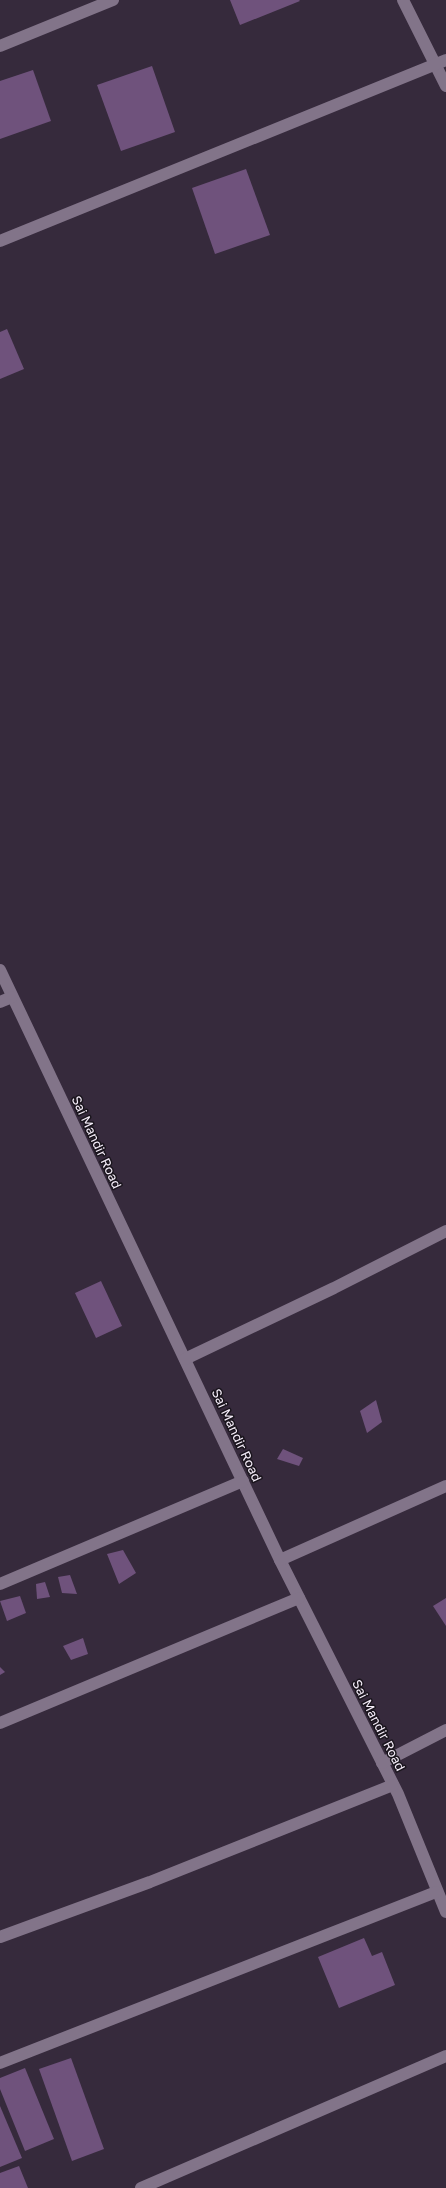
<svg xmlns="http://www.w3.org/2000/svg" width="446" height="2188" font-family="'Golos Text',sans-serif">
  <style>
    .building { fill: #6f527c }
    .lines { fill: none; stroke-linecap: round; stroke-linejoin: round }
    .minor { stroke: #827489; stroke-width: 12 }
    .labels { text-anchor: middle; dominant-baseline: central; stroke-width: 3; stroke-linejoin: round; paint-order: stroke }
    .street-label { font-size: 13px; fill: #f6eefa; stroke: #1a151d }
  </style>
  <rect width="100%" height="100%" fill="#362a3c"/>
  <g class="building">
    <polygon points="230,0 299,0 300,1 240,25"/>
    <polygon points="152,66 175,132 121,151 97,85"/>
    <polygon points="33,70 51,121 0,139 0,81"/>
    <polygon points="246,169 270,235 215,254 192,188"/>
    <polygon points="7,329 24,369 0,379 0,332"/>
    <polygon points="101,1281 122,1326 96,1338 75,1293"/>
    <polygon points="376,1400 382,1422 367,1433 360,1411"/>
    <polygon points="283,1449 303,1458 299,1466 277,1459"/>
    <polygon points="123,1550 136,1573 119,1584 107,1554"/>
    <polygon points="70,1575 77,1594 62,1593 58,1577"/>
    <polygon points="45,1582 50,1597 37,1599 36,1584"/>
    <polygon points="20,1596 26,1613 7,1621 0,1601"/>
    <polygon points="446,1598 446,1626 433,1606"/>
    <polygon points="83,1638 88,1654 71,1660 63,1646"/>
    <polygon points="0,1667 5,1672 0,1675"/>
    <polygon points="364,1938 372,1956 382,1952 395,1985 339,2008 318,1957"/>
    <polygon points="71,2058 104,2149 72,2161 39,2069"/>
    <polygon points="25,2068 54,2139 25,2151 0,2089 0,2078"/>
    <polygon points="0,2106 22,2158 0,2167"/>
    <polygon points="19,2166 28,2188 0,2188 0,2173"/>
  </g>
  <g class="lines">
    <g class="minor">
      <polyline points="403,0 446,86"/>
      <polyline points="0,46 113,0"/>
      <polyline points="0,241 446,60"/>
      <polyline points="0,970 280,1560 398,1794 446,1912"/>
      <polyline points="0,1002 12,997"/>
      <polyline points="185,1359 334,1288 446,1231"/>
      <polyline points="280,1560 446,1486"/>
      <polyline points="0,1584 243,1481"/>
      <polyline points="0,1723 299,1598"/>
      <polyline points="382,1763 446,1730"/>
      <polyline points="0,1937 150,1882 393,1785"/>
      <polyline points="0,2063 436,1892"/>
      <polyline points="141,2188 446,2056"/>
    </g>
  </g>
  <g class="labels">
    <g class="street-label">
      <text transform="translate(97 1142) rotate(65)">Sai Mandir Road</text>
      <text transform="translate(237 1435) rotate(65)">Sai Mandir Road</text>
      <text transform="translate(379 1725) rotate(63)">Sai Mandir Road</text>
    </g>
  </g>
</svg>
